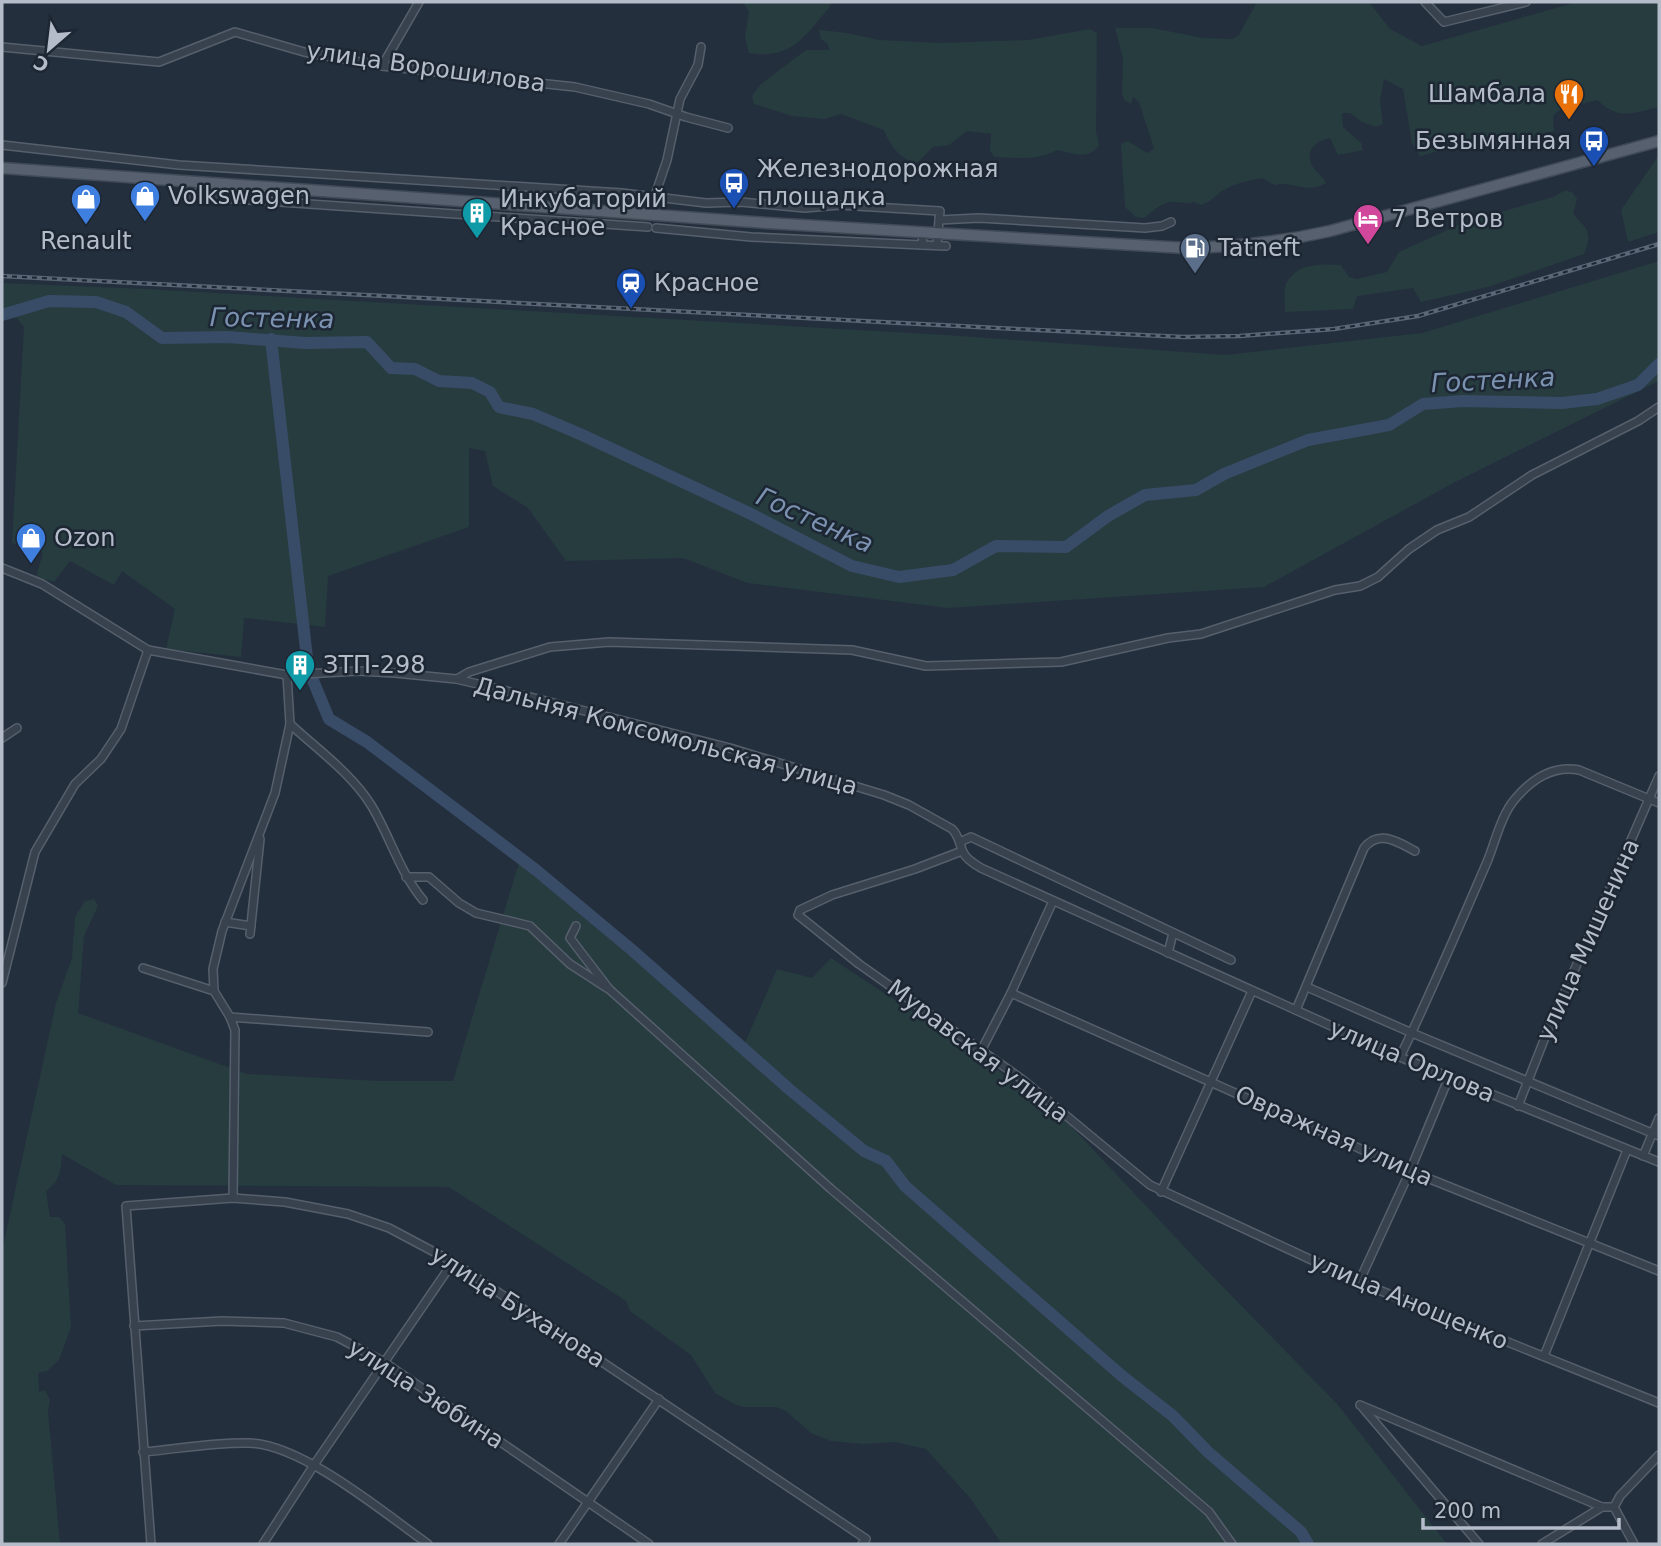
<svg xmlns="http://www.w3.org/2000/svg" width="1661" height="1546" font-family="'DejaVu Sans',sans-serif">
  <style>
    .green { fill: #263c3f }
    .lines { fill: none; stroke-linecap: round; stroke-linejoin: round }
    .river { stroke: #394c67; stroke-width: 12 }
    .street-casing { stroke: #565f6c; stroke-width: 10 }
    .primary-casing { stroke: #414a57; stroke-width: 13 }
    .street { stroke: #38414e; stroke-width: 7 }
    .primary { stroke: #56606e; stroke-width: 10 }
    .rail-casing { stroke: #5a6575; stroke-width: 4.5 }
    .rail { stroke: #1d2633; stroke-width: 2; stroke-dasharray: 5; stroke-linecap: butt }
    .labels { text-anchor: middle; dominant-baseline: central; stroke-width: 5; stroke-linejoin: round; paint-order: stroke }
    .street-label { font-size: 24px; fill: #b4bcc9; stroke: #1d2633 }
    .poi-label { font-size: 24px; fill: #b4bcc9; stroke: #1d2633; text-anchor: start }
    .water-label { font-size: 26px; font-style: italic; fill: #7c92b1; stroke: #1d2633 }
  </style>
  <rect width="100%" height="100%" fill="#242f3e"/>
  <g class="green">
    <path d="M743,2h88l-2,6c-25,29 -38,52 -80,45l-4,-16 4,-25z"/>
    <path d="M1257,2h112l21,27 32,17 155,-44h82v105c-27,6 -39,14 -62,-7l-38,10 -6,6 1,15 -66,16 -31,2 -8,-1 -29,8 -8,-13 -9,-54 -19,-10 -4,22 3,23 -7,3 -14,-5 -12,-9h-8l1,14 18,16 2,7 -25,5 -8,-17c-14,3 -25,11 -18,27 3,7 11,11 14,18 -20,12 -32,-3 -51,2l-13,-7c-14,3 -31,6 -43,15 -6,6 -10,9 -18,12l-7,-3c-9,3 -15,-1 -24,0 -9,1 -19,11 -26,16l-8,-1 -11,-10 -4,-63 7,-3 19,12 7,-4 -15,-47 -6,-5 -2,7 -7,-4 -2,-7 1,-35 -8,-30h37l51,10 30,1 6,-4z"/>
    <path d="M1090,29l7,4 -1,98 3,14c-10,16 -26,8 -42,5 -19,11 -42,8 -63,7l-4,-7 1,-16 -24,-3 -18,14 -16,2 -16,16c-17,-4 -27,-17 -33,-33l-43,-16 -16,5 -33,-3 -38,-12 -2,-8 9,-12 45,-34h24l-3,-7 -6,-4 -2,-9 29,3 31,7 61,3 88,-3z"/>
    <polygon points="1657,158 1659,158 1659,232 1628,242 1621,210"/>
    <path d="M1566,190l7,3 4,6 -4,15c15,16 20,18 11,40l-96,33 -67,15 -8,-14 -56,8 -4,13 -68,3c0,-8 -2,-21 1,-28 11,-22 35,-20 55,-19l8,12 8,2 30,-7 12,-20 66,-30 88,-25z"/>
    <polygon points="1659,261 1659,381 1455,482 1264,587 948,608 748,583 683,558 566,561 528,508 493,486 485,451 469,448 469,527 328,576 325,627 244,618 241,657 166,649 175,609 122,571 114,585 70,561 54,582 36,577 43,553 12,543 24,327 17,318 2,316 2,283 146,289 945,335 1226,355 1422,333"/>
    <path d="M520,859l224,186 33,-76 35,9 19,-20 147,97 94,72 121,129 145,149 109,139h-445l-32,-46 -44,-49 -31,-7 -32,2 -32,-3 -20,-8 -25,-22 -10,-4h-32l-10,-3 -19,-11 -24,-38 -61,-44 -4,-10 -177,-114 -333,-2 -54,-31c-1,15 -2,28 -16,37l4,26h9l6,7 6,103 -12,33 -12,11 -9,2 1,19 6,-2 5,10 -2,11 12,133h-58v-293l54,-248 16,-45 3,-41 10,-16 9,-2 4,7 -14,30 -6,77 169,61 132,7h74z"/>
  </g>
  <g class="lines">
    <g class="river">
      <polyline points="2,315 49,301 96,302 126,312 162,338 228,337 305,343 367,342 391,368 415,369 439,381 472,383 490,392 499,407 533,414 580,434 749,513 852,566 899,577 953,570 996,546 1066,547 1108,516 1145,495 1196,490 1224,474 1308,440 1389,425 1423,404 1463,401 1562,403 1597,399 1638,385 1659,364"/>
      <polyline points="271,339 308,667"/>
      <polyline points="312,678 329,719 367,742 536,870 632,950 789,1089 864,1151 886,1161 905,1186 1122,1376 1173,1416 1208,1452 1301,1532 1308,1544"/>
    </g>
    <g class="street-casing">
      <g id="street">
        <polyline points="1425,2 1444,22 1526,2"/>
        <polyline points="2,47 159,62 235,32 304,52 382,66 575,87 649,104 686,117 728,128"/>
        <polyline points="382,66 419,2"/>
        <polyline points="2,145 179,165 622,193 706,203 741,202 805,208 839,205 940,211 939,220 979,218 1145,228 1162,226 1171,222"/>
        <polyline points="192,183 190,196 648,227"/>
        <polyline points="649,213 667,160 680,99 698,65 701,47"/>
        <polyline points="656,228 751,237 922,245 923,232"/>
        <polyline points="922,245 946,246"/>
        <polyline points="937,245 939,220"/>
        <path d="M2,568l40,16 106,66 139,25 71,-4 37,2 61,6 39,9 235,60 154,47 25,10 43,24c7,7 7,14 11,23 3,7 11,12 18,16l419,189 259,105"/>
        <polyline points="457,679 469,672 550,647 609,642 852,650 926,666 1061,662 1168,638 1201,634 1335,590 1360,586 1378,577 1409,549 1437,530 1469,517 1532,475 1638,421 1659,407"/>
        <path d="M290,724c27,25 61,49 81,81 19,31 28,66 52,95"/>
        <polyline points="2,738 17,728"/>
        <polyline points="960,842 971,837 1231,960"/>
        <polyline points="962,851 915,869 832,895 800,910 798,915 859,964 1023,1080 1150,1185 1359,1282 1659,1403"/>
        <polyline points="406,877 429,877 459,903 476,913 530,926 570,964 607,988"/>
        <polyline points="225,922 251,926"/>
        <polyline points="576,926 570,938 609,989 831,1189 1209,1512 1232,1544"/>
        <polyline points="250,934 260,839"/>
        <polyline points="1168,953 1173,933"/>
        <polyline points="143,968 214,991"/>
        <polyline points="2,983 35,852 75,784 101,759 121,729 148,650"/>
        <polyline points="1307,987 1412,1033 1659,1136"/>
        <polyline points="1011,993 1410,1171 1659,1271"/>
        <path d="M1296,1010l68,-162c15,-19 34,-6 51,3"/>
        <polyline points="230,1017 428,1032"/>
        <polyline points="982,1049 1011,993 1053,901"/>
        <path d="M1400,1057c31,-64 59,-130 87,-195 8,-19 14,-47 28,-63 16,-19 38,-34 64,-29l80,33"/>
        <polyline points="1518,1106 1546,1035 1659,776"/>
        <polyline points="1643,1156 1659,1118"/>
        <polyline points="1161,1192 1252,991"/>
        <polyline points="233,1198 235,1030 230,1017 214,991 213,969 222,931 275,793 290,724 287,675"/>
        <polyline points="1359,1282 1410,1171 1449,1077"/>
        <polyline points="134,1326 222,1321 284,1323 337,1337 384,1362 649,1544"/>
        <polyline points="1544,1356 1627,1150"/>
        <polyline points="1360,1405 1602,1507 1614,1507 1634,1544"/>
        <polyline points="1363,1408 1479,1544"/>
        <path d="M143,1452c35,-3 71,-10 106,-9 53,1 135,70 179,101"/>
        <polyline points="1614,1507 1620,1496 1659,1455"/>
        <polyline points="151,1544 126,1206 233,1198 285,1202 348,1214 389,1228 453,1262 866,1539 862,1544"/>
        <polyline points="263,1544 314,1465 453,1262"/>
        <polyline points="559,1544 659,1399"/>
        <polyline points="1542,1544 1602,1507"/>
      </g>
    </g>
    <g class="primary-casing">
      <path id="primary" d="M2,168l765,55 418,25c49,-1 96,-6 145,-17l329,-90"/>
    </g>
    <use href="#street" class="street"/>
    <use href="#primary" class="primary"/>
    <g class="rail-casing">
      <polyline id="rail" points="2,276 997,328 1184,337 1240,336 1334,329 1418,316 1659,244"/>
    </g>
    <use href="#rail" class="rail"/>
  </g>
  <defs>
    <g id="restaurant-pin" transform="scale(1.575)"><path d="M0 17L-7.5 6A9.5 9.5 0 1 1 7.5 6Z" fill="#e8710a" stroke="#1d2633"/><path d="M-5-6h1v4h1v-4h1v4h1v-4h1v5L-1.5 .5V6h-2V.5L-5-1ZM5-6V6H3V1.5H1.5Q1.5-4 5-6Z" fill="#fff"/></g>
    <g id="bus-pin" transform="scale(1.575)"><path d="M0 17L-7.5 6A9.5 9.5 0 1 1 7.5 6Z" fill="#1a4fb4" stroke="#1d2633"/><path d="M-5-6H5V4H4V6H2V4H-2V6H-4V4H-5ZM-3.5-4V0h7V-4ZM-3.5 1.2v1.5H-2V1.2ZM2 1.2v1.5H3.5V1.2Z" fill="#fff"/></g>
    <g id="shop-pin" transform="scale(1.575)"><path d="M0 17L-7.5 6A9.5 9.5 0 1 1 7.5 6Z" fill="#3f7fe0" stroke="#1d2633"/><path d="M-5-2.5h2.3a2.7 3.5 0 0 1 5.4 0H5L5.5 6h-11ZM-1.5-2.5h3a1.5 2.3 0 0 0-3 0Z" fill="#fff"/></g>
    <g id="building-pin" transform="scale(1.575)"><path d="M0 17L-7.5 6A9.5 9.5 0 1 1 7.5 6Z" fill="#0f9aa8" stroke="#1d2633"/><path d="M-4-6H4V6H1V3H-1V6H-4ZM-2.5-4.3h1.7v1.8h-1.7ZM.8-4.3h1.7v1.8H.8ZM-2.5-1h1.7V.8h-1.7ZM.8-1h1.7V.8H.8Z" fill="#fff"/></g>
    <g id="hotel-pin" transform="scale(1.575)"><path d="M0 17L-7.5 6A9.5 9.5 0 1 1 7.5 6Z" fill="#d1479c" stroke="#1d2633"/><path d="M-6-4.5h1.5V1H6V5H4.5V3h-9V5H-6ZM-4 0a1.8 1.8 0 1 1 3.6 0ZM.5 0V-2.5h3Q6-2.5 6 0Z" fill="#fff"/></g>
    <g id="fuel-pin" transform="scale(1.575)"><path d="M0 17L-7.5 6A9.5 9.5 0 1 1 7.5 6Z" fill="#5c6f8a" stroke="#1d2633"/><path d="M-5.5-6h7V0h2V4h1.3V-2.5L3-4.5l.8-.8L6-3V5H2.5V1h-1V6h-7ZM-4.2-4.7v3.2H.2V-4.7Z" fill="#fff"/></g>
    <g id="station-pin" transform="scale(1.575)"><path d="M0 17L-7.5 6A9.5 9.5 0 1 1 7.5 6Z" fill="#1a4fb4" stroke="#1d2633"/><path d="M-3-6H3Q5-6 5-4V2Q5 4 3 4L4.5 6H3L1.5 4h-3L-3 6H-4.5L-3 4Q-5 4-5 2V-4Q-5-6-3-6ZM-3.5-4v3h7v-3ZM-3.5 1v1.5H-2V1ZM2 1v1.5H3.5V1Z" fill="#fff"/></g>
  </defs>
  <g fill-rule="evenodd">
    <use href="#restaurant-pin" x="1569" y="94"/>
    <use href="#bus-pin" x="1594" y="141"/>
    <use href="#bus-pin" x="734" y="183"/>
    <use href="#shop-pin" x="145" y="196"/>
    <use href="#shop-pin" x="86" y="199"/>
    <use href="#building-pin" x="477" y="213"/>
    <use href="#hotel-pin" x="1368" y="219"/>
    <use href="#fuel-pin" x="1195" y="248"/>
    <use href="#station-pin" x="631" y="283"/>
    <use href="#shop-pin" x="31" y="538"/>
    <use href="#building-pin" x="300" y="665"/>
  </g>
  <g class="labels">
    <g class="street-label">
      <text transform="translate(426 67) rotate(8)">улица Ворошилова</text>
      <text transform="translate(666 736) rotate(15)">Дальняя Комсомольская улица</text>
      <text transform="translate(1588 940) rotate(-66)">улица Мишенина</text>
      <text transform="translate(978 1051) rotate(37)">Муравская улица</text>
      <text transform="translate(1412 1061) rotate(23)">улица Орлова</text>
      <text transform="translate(1334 1136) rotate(24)">Овражная улица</text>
      <text transform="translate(1409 1301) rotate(23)">улица Анощенко</text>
      <text transform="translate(518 1307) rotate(33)">улица Буханова</text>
      <text transform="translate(426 1394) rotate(33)">улица Зюбина</text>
    </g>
    <g class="poi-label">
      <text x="1546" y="94" text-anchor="end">Шамбала</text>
      <text x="1571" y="141" text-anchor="end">Безымянная</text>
      <text x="757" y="169">Железнодорожная<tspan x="757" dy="28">площадка</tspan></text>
      <text x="168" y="196">Volkswagen</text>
      <text x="500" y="199">Инкубаторий<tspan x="500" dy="28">Красное</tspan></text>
      <text x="1391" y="219">7 Ветров</text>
      <text x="86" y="241" text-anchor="middle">Renault</text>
      <text x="1218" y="248">Tatneft</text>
      <text x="654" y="283">Красное</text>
      <text x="54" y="538">Ozon</text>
      <text x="323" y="665">ЗТП-298</text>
    </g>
    <g class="water-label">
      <text transform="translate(272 318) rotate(1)">Гостенка</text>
      <text transform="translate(1493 380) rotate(-3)">Гостенка</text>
      <text transform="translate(815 520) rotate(24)">Гостенка</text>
    </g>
  </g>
  <rect width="1661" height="1546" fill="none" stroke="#b4bcc9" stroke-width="7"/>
  <g transform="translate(49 49) rotate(208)" stroke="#1d2633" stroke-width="5" paint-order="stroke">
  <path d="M0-5L12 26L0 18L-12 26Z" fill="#b4bcc9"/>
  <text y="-10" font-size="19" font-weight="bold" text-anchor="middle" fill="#b4bcc9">С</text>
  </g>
  <path d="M1423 1518v10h196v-10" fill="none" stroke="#b4bcc9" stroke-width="3.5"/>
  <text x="1434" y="1518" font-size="21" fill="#b4bcc9" stroke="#1d2633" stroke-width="5" paint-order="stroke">200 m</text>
</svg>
